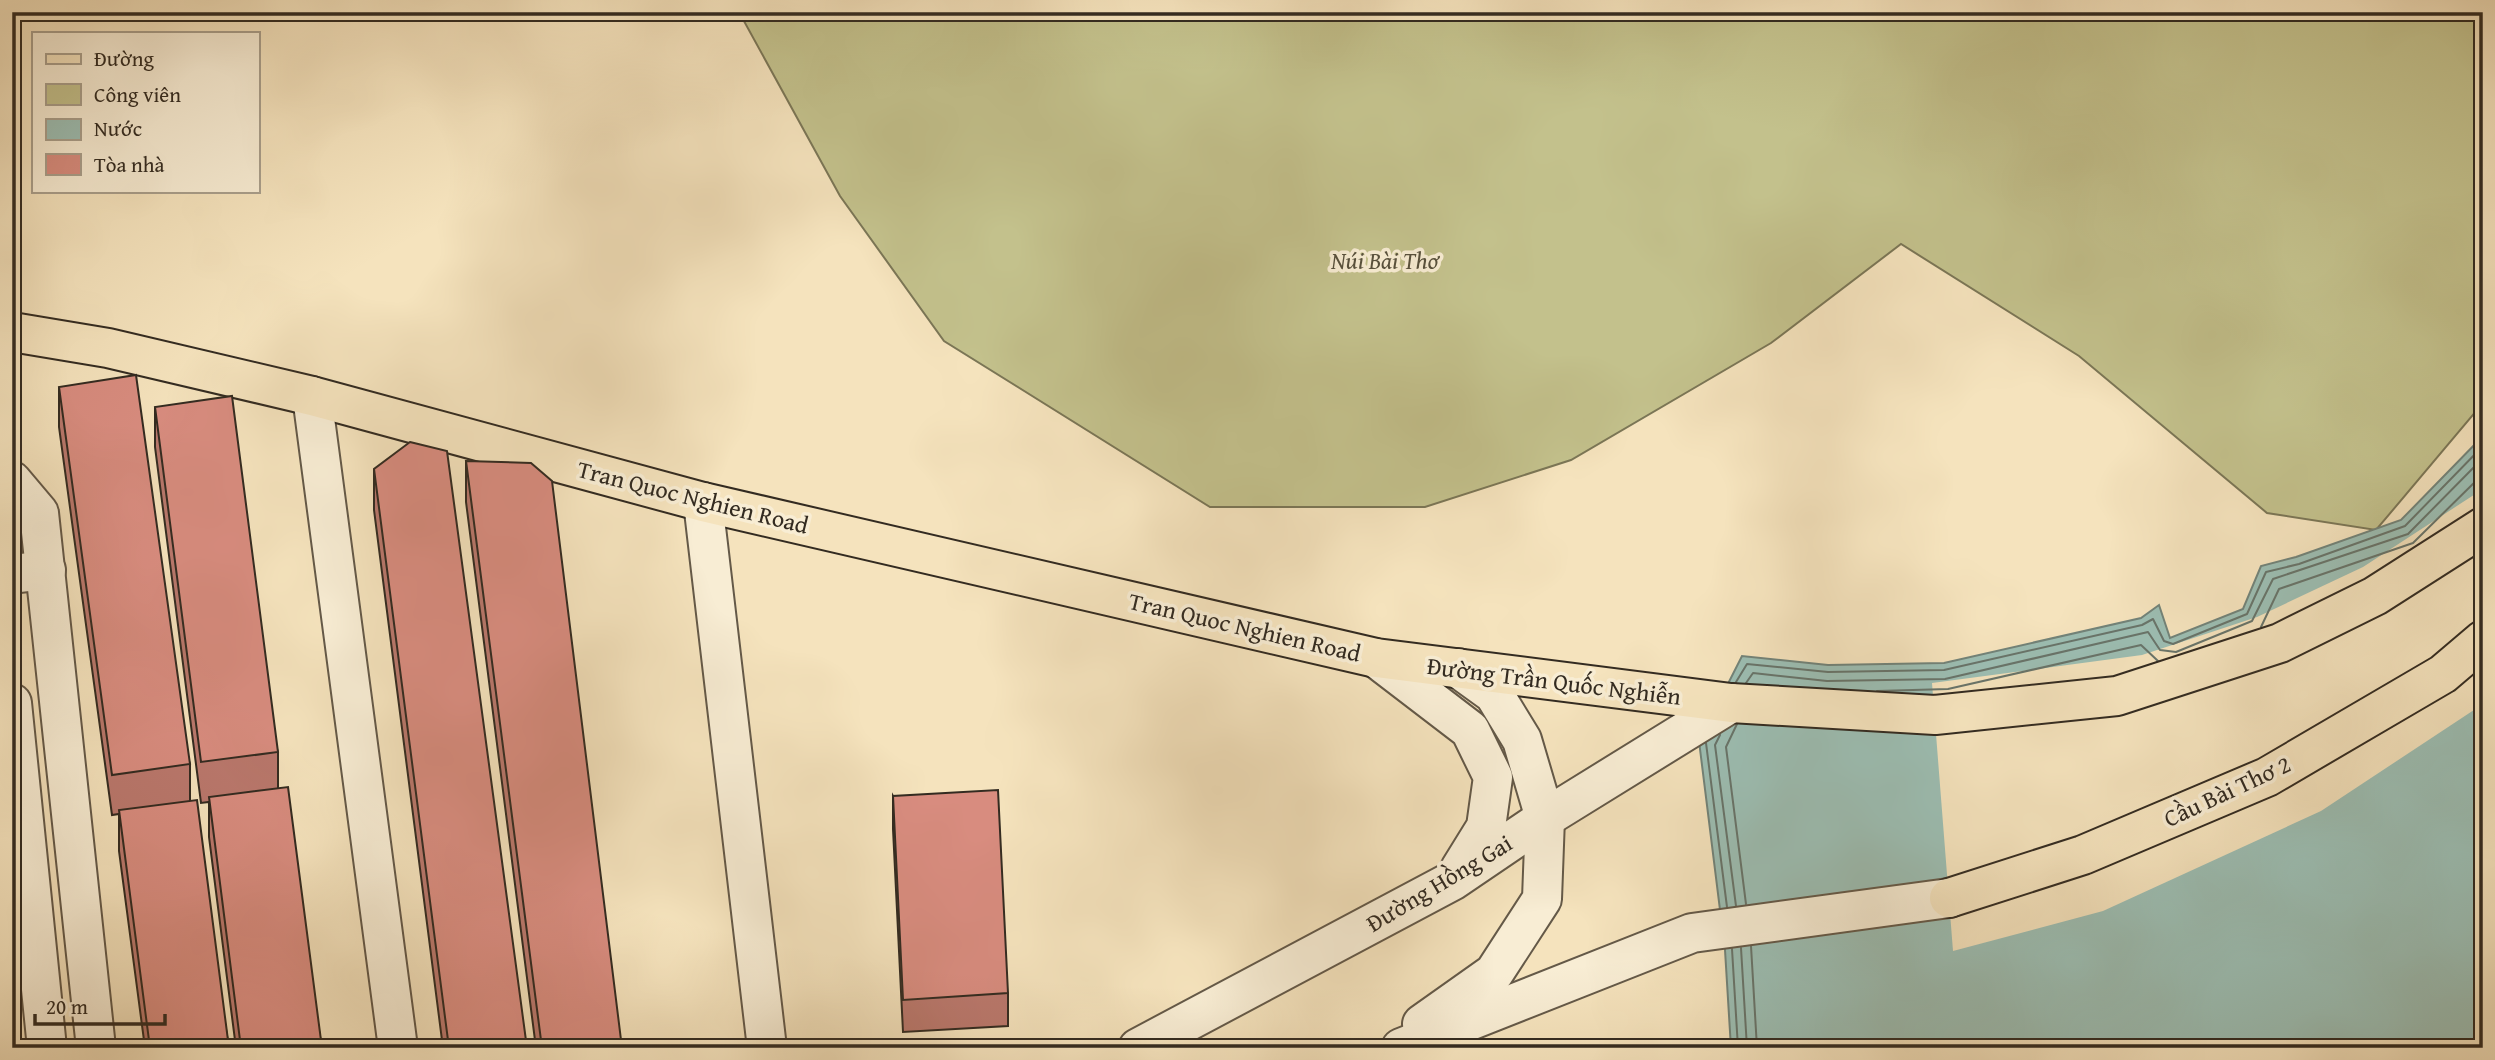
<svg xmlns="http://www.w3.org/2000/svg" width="2495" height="1060" font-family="'Gentium Book Plus',serif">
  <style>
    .green { fill: #c3c18c; stroke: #7b7656; stroke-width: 2 }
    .water { fill: #9cbeb3; stroke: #728379; stroke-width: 2 }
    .pier { fill: #f5e3bd }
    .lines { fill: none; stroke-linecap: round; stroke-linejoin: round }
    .shore { stroke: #68746a; stroke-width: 2 }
    .minor-casing { stroke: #645948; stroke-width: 42 }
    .major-casing { stroke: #332b21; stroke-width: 42 }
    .minor { stroke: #f8edd4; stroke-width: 38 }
    .major { stroke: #f5e3bd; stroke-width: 38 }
    .wall { fill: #ba786d; stroke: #332b21; stroke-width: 2 }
    .building { fill: #d88c7f; stroke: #332b21; stroke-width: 2 }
    .labels { text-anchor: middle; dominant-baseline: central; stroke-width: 7; stroke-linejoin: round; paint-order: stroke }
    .park-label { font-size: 24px; font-style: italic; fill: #57503c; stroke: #f8edd4 }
    .street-label { font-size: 24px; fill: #332b21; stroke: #f8edd4 }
  </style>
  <rect width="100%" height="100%" fill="#f5e3bd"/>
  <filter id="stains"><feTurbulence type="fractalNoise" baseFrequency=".00286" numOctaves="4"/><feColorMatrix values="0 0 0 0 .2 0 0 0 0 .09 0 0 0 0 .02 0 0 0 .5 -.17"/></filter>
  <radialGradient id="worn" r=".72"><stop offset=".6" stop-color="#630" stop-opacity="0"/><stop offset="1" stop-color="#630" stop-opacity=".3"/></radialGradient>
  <polygon class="green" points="739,12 2483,12 2483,403 2376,530 2267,513 2079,356 1901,244 1771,343 1571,460 1425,507 1210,507 944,341 840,196"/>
  <polygon class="water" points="2483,436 2483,1048 1731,1048 1725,950 1699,741 1742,656 1828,665 1944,663 2141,618 2159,605 2170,638 2243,609 2261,566 2296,557 2401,520"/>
  <polygon class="pier" points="2483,489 2483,704 2321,811 2103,911 1953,951 1932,683 2142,655 2257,617 2363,567"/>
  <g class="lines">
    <g class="shore">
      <polyline points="2261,627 2279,589 2413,543 2483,474"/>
      <polyline points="1736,682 1747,664 1828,672 1944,670 2142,625 2153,619 2164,641 2173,644 2247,614 2266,572 2299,564 2405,526 2483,446"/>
      <polyline points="1746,683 1753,673 1827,681 1945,679 2148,632 2160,650 2176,652 2252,621 2273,579 2408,534 2483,458"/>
      <polyline points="1877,691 1948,689 2141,645 2158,661"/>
      <polyline points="1737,724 1726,747 1746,904"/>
      <polyline points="1720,735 1715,745 1736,906"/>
      <polyline points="1706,743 1727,907"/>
      <polyline points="1751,946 1757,1048"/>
      <polyline points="1741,948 1747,1048"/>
      <polyline points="1732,949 1738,1048"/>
    </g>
    <g class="minor-casing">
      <g id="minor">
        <polyline points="312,396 398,1048"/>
        <polyline points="12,481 39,513 96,1048"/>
        <polyline points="703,502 767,1048"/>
        <polyline points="12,574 46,570"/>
        <polyline points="1376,658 1470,730 1493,777 1486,827 1460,869"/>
        <polyline points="12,703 47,1048"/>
        <polyline points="1422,1024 1494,973 1542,899 1545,818 1522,740 1494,694 1458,668"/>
        <polyline points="1138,1048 1452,881 1545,818 1731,703"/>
        <polyline points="1401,1048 1692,933 1949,898"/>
      </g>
    </g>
    <g class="major-casing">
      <g id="major">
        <polyline points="12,332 108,348 312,396 703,502 1376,658 1731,703 1935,715 2117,696 2280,643 2375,596 2483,527"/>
        <polyline points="1949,898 2083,855 2267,777 2443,674 2483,640"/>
      </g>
    </g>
    <use href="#minor" class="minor"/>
    <use href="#major" class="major"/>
  </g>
  <g class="wall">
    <polygon points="59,387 190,764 190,801 229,1048 145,1048 119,851 119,814 112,815 59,427"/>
    <polygon points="155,407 278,752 278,788 322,1048 236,1048 209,837 209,802 201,803 155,447"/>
    <polygon points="466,461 622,1048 536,1048 466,502"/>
    <polygon points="374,469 527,1048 443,1048 374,510"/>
    <polygon points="893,796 1008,993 1008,1026 903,1032 893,829"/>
  </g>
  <g class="building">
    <polygon points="136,375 190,764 112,775 59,387"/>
    <polygon points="232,396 278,752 201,762 155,407"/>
    <polygon points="410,442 447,451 527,1048 449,1048 374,469"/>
    <polygon points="466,461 531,463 552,481 622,1048 542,1048"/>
    <polygon points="288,787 322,1048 241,1048 209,797"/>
    <polygon points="998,790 1008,993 903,1000 893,796"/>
    <polygon points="197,800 229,1048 150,1048 119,810"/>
  </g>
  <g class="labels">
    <g class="park-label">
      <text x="1385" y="260">Núi Bài Thơ</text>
    </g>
    <g class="street-label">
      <text transform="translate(693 497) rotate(14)">Tran Quoc Nghien Road</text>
      <text transform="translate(1245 627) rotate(13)">Tran Quoc Nghien Road</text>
      <text transform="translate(1554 681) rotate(7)">Đường Trần Quốc Nghiễn</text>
      <text transform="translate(2227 791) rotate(-25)">Cầu Bài Thơ 2</text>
      <text transform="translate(1439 883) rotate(-31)">Đường Hồng Gai</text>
    </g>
  </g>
  <rect width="2495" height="1060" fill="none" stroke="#f5e3bd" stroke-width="42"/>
  <rect x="14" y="14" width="2467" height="1032" fill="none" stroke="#332b21" stroke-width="3.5"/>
  <rect x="21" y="21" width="2453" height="1018" fill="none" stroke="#332b21" stroke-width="2"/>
  <rect x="32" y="32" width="228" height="161" fill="#f8edd4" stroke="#a99f8c" stroke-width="2"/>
  <rect x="46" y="54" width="35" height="10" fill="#f5e3bd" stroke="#a99f8c" stroke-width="2"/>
  <text x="94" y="66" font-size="21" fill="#332b21">Đường</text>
  <rect x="46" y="84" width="35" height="21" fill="#c3c18c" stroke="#a99f8c" stroke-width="2"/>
  <text x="94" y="102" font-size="21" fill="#332b21">Công viên</text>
  <rect x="46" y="119" width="35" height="21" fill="#9cbeb3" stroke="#a99f8c" stroke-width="2"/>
  <text x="94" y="136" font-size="21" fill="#332b21">Nước</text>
  <rect x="46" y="154" width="35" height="21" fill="#d88c7f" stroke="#a99f8c" stroke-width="2"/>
  <text x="94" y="172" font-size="21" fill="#332b21">Tòa nhà</text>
  <path d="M35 1014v10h130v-10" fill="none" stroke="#332b21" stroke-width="3.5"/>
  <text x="46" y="1014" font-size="21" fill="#332b21" stroke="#f8edd4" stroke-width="5" paint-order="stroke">20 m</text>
  <rect width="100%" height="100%" filter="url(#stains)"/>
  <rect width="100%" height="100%" fill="url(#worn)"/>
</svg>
